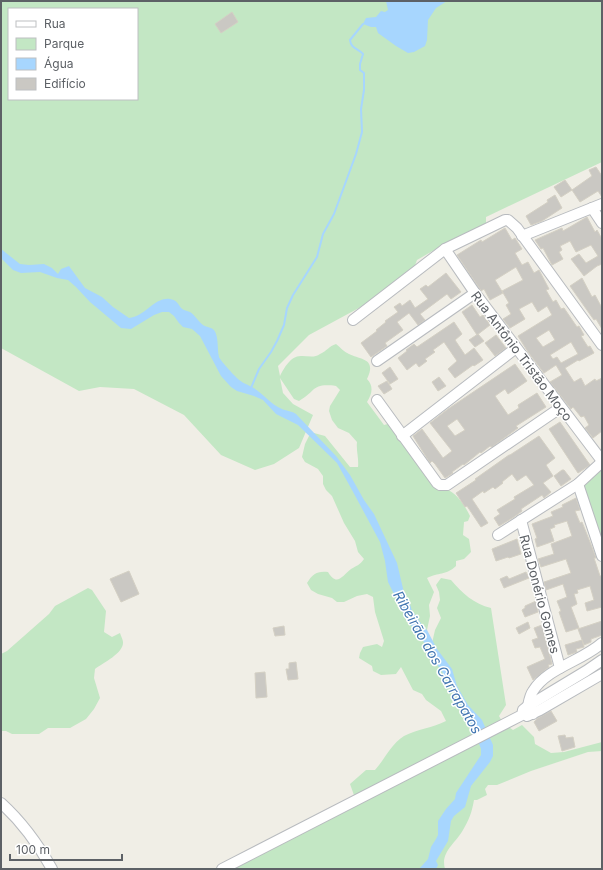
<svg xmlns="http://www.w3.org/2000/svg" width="603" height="870" font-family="Inter,sans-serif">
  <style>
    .green { fill: #c3e7c4; fill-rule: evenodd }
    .water { fill: #a7d6fe }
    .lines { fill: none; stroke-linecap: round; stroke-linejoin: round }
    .stream { stroke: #a7d6fe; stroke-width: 2 }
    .building { fill: #cac8c3; stroke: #d4d0c4; fill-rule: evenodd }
    .minor-casing { stroke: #b8bbbf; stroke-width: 12 }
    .minor { stroke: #fff; stroke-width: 10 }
    .labels { text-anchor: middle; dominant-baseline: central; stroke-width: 3; stroke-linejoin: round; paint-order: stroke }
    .street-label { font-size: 13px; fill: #5d6166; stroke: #fff }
    .water-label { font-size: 14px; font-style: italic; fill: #4276b1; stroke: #fff }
  </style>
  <rect width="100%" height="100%" fill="#f0eee6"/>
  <g class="green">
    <path d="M1,1h601v161l-116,55v7l-43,21 -26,15 -3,8 -44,34 -61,33 -31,31 2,10c4,-8 11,-21 22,-20 6,0 13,2 18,-2 7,-3 9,-8 16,-10 4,3 8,8 13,10 12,6 28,4 18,25 7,7 5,15 0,23l17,23 11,-3 51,67c11,4 19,17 24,27l-2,5 -4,1 -1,13 6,4 2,13 -7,7 -8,2v5c-11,10 -17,6 -29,12l7,14 -5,13 1,11 -3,14 3,22 5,-22 6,-12 -4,-10 3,-8 -1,-8 -3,-7 5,-7 10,2c11,13 23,24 40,28l15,97 -7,11 4,7 10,7 9,-5 12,12 1,7 16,9 13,-1 38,-10v9l-14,1 -57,19 -34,14h-9l-3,4 2,6 -10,5h-3c-2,12 -5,20 -11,30 -7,13 -23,22 -18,39h-216l126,-71 -5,-14 16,-14h9c10,-11 16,-26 29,-34 13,-7 29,-8 42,-15l-5,-10 -15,-11 -4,-6 -9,-4 -12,-23 -5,7 -15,1 -8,-4 -1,-5 -13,-8 1,-5 3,-6 14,-3 5,3 2,-6 -9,-29 -2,-15 -6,-3 -10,2 -13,6h-7l-5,-4 -14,-4 -7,-4 -4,-7c6,-9 9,-12 21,-11 9,15 14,4 23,-3 5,-3 9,-4 13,-10l-6,-7 -3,-11 -11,-18 -12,-27 -6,-6 -3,-6v-8l-5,-7 -13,-7 -3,-5 3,-13 4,-8 5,-3 11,3 25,31h8c1,-9 -2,-16 -1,-25l-8,-9 -11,-5 -6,-8 -3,-9 1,-5 10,-16 -4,-4c-25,-3 -19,5 -37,15l-5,-2 -14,-21 3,15 10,11 20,11 -14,33 -25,16 -19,6 -34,-15 -37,-40 -50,-26 -34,-2 -21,4 -78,-43zM9,9h128v90h-128z"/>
    <polygon points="602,464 602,550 580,485"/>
    <path d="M88,588l4,2 14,21 -2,21 8,5 8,-4c1,3 3,7 3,9 1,11 -20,21 -28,27l-1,9 6,20 -6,11 -8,10 -16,9h-22l-9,6h-27l-6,-3h-5v-77l6,-3 42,-37 6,-8z"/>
  </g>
  <g class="water">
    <polygon points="386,1 447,1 436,8 428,20 427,40 425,46 414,52 408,53 396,46 378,33 376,27 371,27 363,24 366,18 376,17 381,11 385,12 388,10"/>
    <path d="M1,249l19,15 9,1 15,-1 8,4 6,6 3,-5 8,-3 16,22 17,9 11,10 16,11c16,-1 25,-21 41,-19 9,1 8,8 14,11 2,1 4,1 6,2 5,3 8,9 13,13 3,2 8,2 11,5 5,7 3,19 5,27 1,3 13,16 16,19 5,6 11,8 17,11 11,6 18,17 30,22 5,2 10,2 14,5l40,42 14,19 14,25 10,14 23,49 8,34 4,4 3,10 5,6 6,10 4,3 10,19 15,20 5,17 11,19 14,15 11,25v11l-3,6 -19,24 -6,21 -11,9 -3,5 -3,20 -12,20 2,4 -2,4h-17l9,-10 3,-12 5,-8 2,-4v-14l8,-12 9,-10 1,-6 25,-38v-6l-8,-22 -26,-48 -11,-16 -17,-29 -11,-12 -20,-40 -3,-21 -5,-19 -28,-52 -15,-27 -39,-38 -22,-11 -13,-14 -9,-4 -17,-5 -6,-4 -10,-11 -21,-40 -8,-7 -9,-2 -4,-4 -5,-7 -5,-4h-7l-8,3 -23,14 -10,-1 -31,-26 -14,-15 -8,-7 -11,-2 -17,-6 -19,1 -8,-3 -12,-12z"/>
  </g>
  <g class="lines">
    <path class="stream" d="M251,388l8,-19 12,-17 6,-11 7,-16 3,-17 6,-13 24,-38 6,-23 11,-20 22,-60 6,-22 -1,-23 3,-19v-17l-4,-3v-6l3,-10c-5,-6 -12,-5 -13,-14l13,-16"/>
  </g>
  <g class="building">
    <polygon points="232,12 238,22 221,33 215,24"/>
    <polygon points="596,167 602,176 602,197 598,191 580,202 572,190 592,176 589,170"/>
    <polygon points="565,180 572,190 561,197 554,187"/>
    <polygon points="555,195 562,208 542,221 531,225 526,216 548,202 547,200"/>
    <polygon points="587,217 595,232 597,230 602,239 602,264 597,266 584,276 571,259 579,254 586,263 598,256 591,245 576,252 570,241 560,246 562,250 559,252 563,259 552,265 543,248 541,249 535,240 562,228 563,231"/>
    <path d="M505,228l7,12 3,-2 7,11 -7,4 7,12 6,-3 6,11 5,-3 10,19 -3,1 7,12 3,-2 5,9 3,-1 13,19 2,-1 5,9 -3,1 7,11 2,-1 4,7 -15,8 -1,-1 -13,8 9,14 7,-4 4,8 10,-7 1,2 6,-3v53l-9,7 -8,-10 4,-3 -5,-9 -3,1 -8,-10 -2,2 -21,-27 12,-7 -6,-10 -12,8 -16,-21 -10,-16 34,-21 -5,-9 -9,6 -6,-10 -13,7 6,10 -15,9 -7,-9 8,-5 -5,-9 3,-2 -7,-12 21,-11 -7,-13 -21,13 8,13 -13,7 -6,-11 -3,2 -1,-2 -23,-34 24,-15 1,2zM549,330l6,10 -12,7 -7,-9zM571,342l7,12 -17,9 -4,-6 -4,2 -3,-4z"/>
    <polygon points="446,273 461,292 451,299 447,294 420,314 425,320 418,325 409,313 397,322 403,330 385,343 387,346 371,357 361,343 377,331 376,330 386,322 385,321 398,312 394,307 400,303 402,306 410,300 415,308 428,299 420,289 426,285 428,287"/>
    <polygon points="582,278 592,297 595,295 602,308 602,329 596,319 594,320 570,286"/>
    <polygon points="472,305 480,317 483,315 490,325 477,335 462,312"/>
    <polygon points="454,322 462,334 455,340 465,355 474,348 483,360 474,366 473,365 455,378 448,369 457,361 444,342 433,350 435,352 425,359 427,361 419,367 416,363 407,370 398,358 407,351 406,350 414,344 417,347"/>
    <polygon points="478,334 484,341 475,347 469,340"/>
    <polygon points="496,335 506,348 495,356 485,343"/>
    <path d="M515,364l12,17 -19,13 -3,-5 -10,7 11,16 2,3 11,-7 -1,-3 19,-12 9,14 -30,19 2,2 -26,19 -2,-1 -9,7 -1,-1 -16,13 -1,-1 -11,8 1,1 -8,5 -10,-14 -3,-3 -2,2 -17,-27 9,-7 21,29 9,-7 -22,-28 18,-14zM457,419l8,11 -10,6 -8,-10z"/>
    <polygon points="390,367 398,379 390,384 382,373"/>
    <polygon points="439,377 446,386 438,391 432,382"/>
    <polygon points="387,381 392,389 384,394 378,386"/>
    <polygon points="560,422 590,465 578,473 549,429"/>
    <polygon points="539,436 555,458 546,465 553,476 543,483 551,492 544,498 542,495 521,509 522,511 514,517 499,526 494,518 500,514 497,510 515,499 514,497 534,485 526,475 517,481 512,474 502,482 503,483 495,489 493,487 484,493 483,491 472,499 488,523 481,527 467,506 465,507 456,493 476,480 475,479 509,455 510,455"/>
    <polygon points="562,470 564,470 571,479 561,486 554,476"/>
    <polygon points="576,498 580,510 575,511 580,523 582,522 590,542 596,558 594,558 600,576 602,576 602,607 587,611 585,603 594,600 590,586 577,590 578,593 574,594 577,604 571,607 579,628 566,632 559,612 561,611 557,601 567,597 563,584 546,590 544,582 571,573 566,559 541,567 538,559 554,554 551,544 572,536 567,521 554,525 555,527 550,529 554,541 537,547 535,539 537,538 532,524 553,516 551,512 563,507 562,505"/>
    <polygon points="517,539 521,554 509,558 508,557 496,561 492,549"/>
    <polygon points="129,571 139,594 121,602 110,579"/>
    <polygon points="526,572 529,578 504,588 500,579 507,576 509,579"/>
    <polygon points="536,601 538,612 525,617 522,610 525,608 525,606"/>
    <polygon points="602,621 602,635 591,639 591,642 584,645 578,629"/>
    <polygon points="528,622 530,628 519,634 516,628"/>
    <polygon points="542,625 552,664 548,665 549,667 533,680 527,667 545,659 540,647 535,648 532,640 538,638 534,628"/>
    <polygon points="284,626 285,635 275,636 273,628"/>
    <polygon points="582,640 584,647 576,649 577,652 568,655 565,645"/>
    <polygon points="296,662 298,679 288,680 286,669 289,669 289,663"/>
    <polygon points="265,672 267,697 256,698 255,673"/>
    <polygon points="551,711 557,721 539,731 534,722 538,718"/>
    <polygon points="565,735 566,738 573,737 575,747 562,751 558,736"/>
  </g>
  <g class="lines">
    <g class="minor-casing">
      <g id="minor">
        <polyline points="592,208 602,223"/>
        <polyline points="522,236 602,204"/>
        <polyline points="445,249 475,293 602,461"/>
        <polyline points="353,320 445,249 505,220 508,220 517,228 602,345"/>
        <polyline points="377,361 475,293"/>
        <polyline points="377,400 437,483 440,485 447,485 560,408"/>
        <polyline points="402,436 516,348"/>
        <polyline points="578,484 602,556"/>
        <polyline points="521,520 560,668"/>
        <polyline points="498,535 578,484 602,462"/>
        <path d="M533,714l-5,-8c1,-5 2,-11 5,-15 14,-23 49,-30 69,-48"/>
        <polyline points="527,716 540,710 602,674"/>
        <path d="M1,803c21,19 37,41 51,66"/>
        <polyline points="222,869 522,715 523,710 528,706 586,671 602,660"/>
      </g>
    </g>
    <use href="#minor" class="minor"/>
  </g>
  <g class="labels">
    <g class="street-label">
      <text transform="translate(522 356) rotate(53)">Rua Antônio Tristão Moço</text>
      <text transform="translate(540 594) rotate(75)">Rua Donério Gomes</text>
    </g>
    <g class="water-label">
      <text transform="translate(438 662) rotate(60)">Ribeirão dos Carrapatos</text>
    </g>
  </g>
  <rect width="603" height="870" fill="none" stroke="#5d6166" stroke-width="4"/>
  <rect x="8" y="8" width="130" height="92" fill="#ffffff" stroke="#bec0c2"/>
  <rect x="16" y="21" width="20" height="6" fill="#ffffff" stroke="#bec0c2"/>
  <text x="44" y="28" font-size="12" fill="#5d6166">Rua</text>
  <rect x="16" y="38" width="20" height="12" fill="#c3e7c4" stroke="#bec0c2"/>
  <text x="44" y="48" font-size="12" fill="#5d6166">Parque</text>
  <rect x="16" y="58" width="20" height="12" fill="#a7d6fe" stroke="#bec0c2"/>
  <text x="44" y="68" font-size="12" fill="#5d6166">Água</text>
  <rect x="16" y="78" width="20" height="12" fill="#cac8c3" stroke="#bec0c2"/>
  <text x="44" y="88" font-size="12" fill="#5d6166">Edifício</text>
  <path d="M10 854v6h112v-6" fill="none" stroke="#5d6166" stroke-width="2"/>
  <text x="16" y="854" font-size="12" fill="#5d6166" stroke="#ffffff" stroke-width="3" paint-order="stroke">100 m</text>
</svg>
